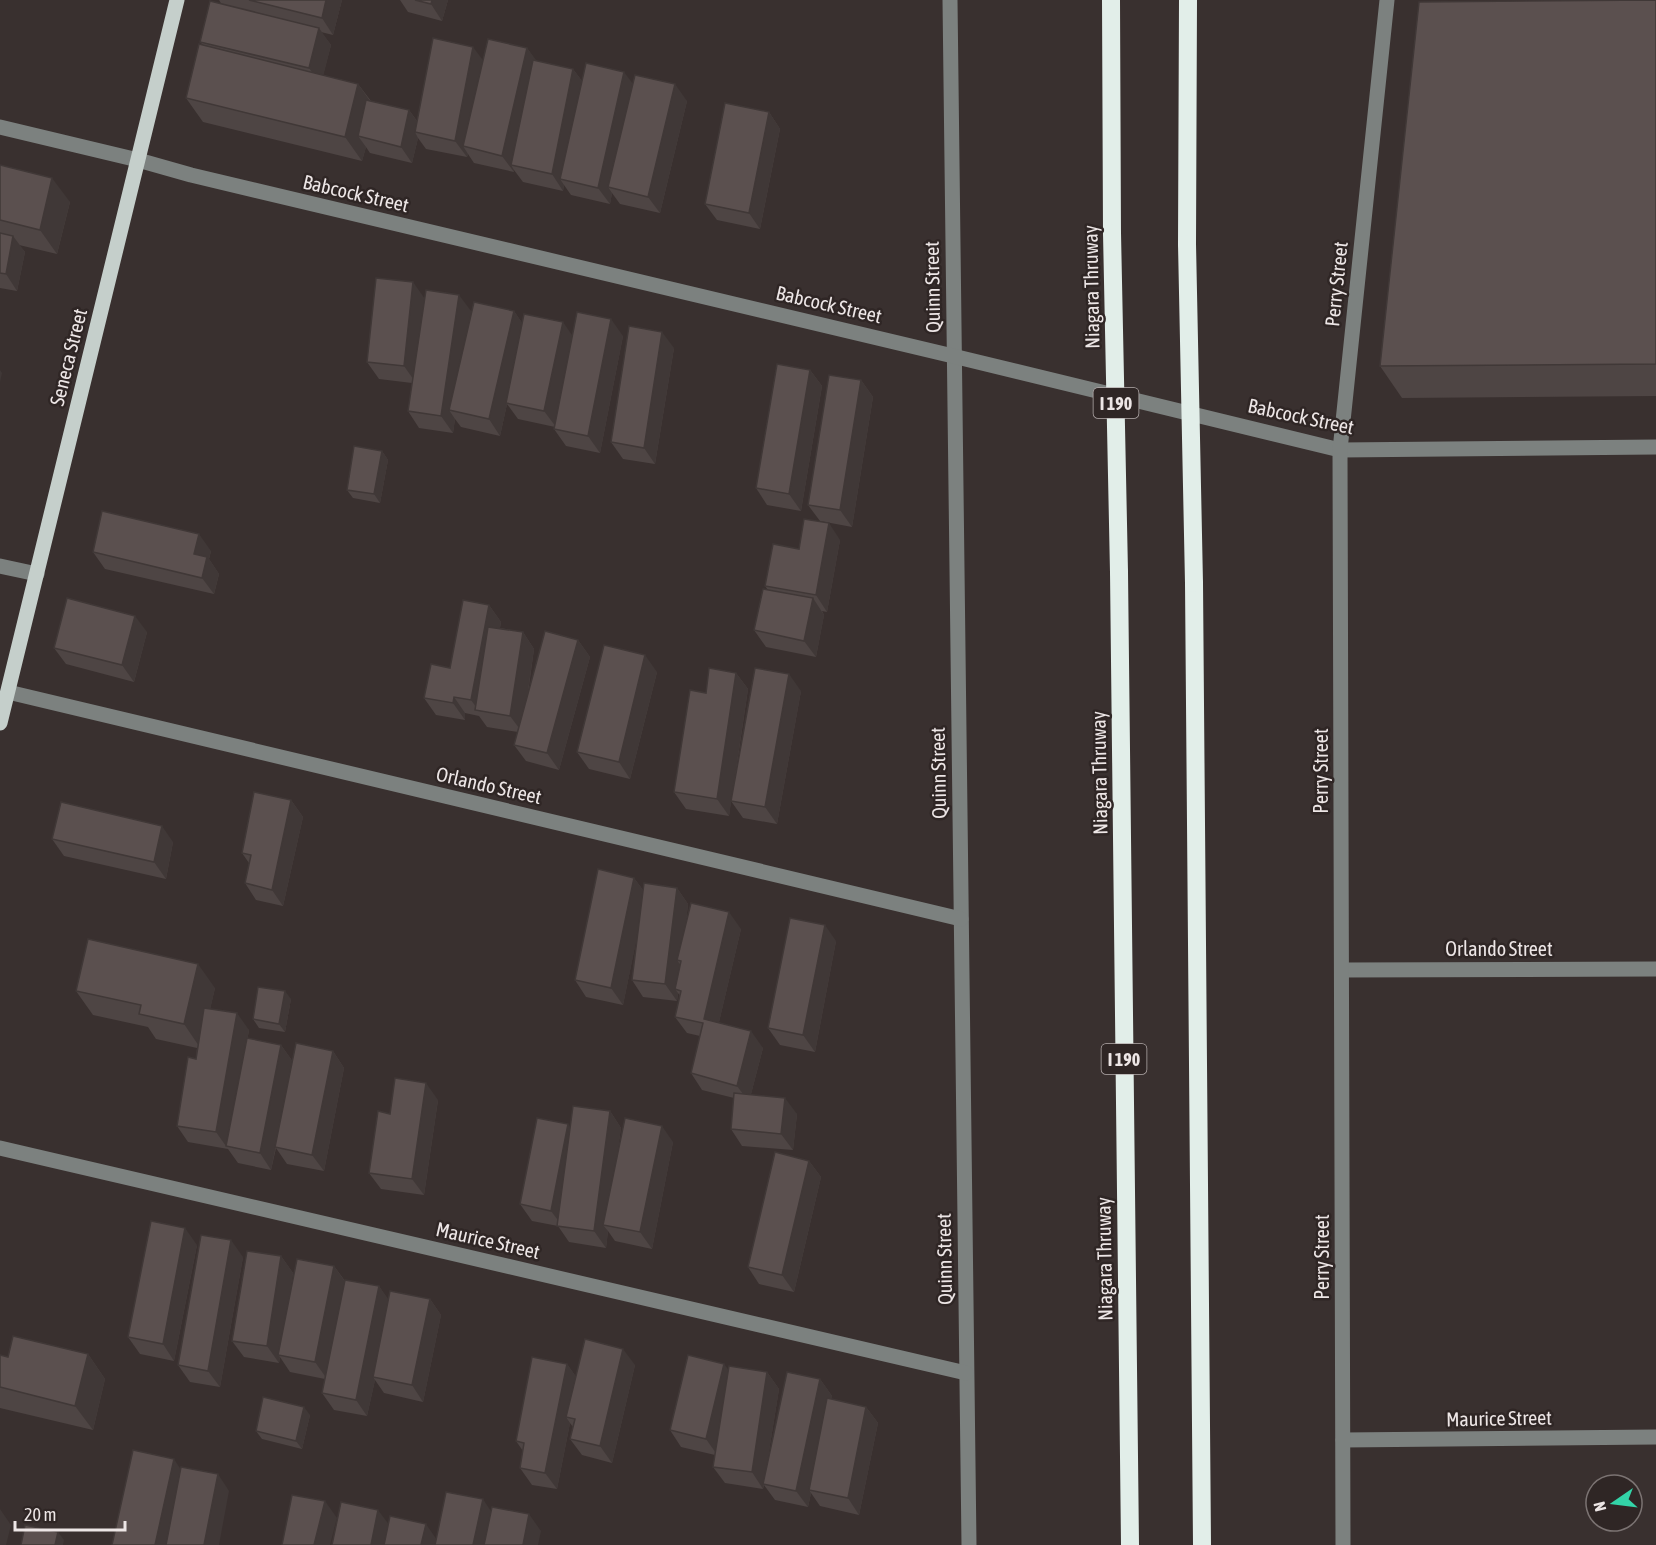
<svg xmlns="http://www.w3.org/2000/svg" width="1656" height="1545" font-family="'Asap Condensed',sans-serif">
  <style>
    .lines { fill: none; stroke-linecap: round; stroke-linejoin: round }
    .minor { stroke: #7c817f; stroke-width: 15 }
    .major { stroke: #c5cfcb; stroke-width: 15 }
    .highway { stroke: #e2eee9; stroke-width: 18 }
    .highway-bridge { stroke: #e2eee9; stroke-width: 18 }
    .wall { fill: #4e4544 }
    .shaded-wall { fill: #403837 }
    .building { fill: #5b504f; stroke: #403837; stroke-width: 1.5 }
    .labels { text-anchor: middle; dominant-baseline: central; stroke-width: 5; stroke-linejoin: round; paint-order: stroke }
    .shield { fill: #2f2625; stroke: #b4acac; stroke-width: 1.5 }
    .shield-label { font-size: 18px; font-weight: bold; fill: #ede6e6 }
    .street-label { font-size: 20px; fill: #ede6e6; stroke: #2f2625 }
  </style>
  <rect width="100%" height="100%" fill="#39302f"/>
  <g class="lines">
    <g class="minor">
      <polyline points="950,0 969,1545"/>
      <polyline points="0,127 138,160 191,175 953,356 1340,450 1656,447"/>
      <polyline points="0,566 37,574"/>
      <polyline points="8,692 961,919"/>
      <polyline points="1342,970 1656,969"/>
      <polyline points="0,1148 966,1373"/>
      <polyline points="1343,1440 1656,1437"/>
      <polyline points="1343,1545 1340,450 1387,0"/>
    </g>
    <polyline class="major" points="0,723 177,0"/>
    <g class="highway">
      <polyline points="1111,0 1112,233"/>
      <polyline points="1187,244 1188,0"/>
      <polyline points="1119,572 1130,1545"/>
      <polyline points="1194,583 1202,1545"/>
    </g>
    <g class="highway-bridge">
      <polyline points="1112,233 1119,572"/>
      <polyline points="1187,244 1194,583"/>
    </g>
  </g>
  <g class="wall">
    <polygon points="219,0 342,0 333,35 321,32 331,45 323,75 358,84 371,101 409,110 417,121 483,60 527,48 536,61 573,69 582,81 633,84 687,101 660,213 620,204 612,193 610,204 571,195 564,185 563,191 523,182 514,170 514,172 474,163 468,154 467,157 426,149 418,138 412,163 370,153 366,147 362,161 203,122 186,98 203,45 200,42 222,5"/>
    <polygon points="400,0 448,0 442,21 408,12"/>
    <polygon points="1656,0 1656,396 1402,398 1380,366"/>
    <polygon points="769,112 780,129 760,229 717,220 705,204"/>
    <polygon points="0,165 70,202 57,254 19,245 25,252 17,291 0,288"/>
    <polygon points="425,299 471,311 470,318 514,311 522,323 573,336 623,336 600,453 566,446 554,429 555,427 518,419 507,404 500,436 461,427 455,419 453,433 419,428 408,411 412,383 379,379 367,362"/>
    <polygon points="674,348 655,464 623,459 611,442"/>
    <polygon points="810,370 822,386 801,511 767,505 756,488"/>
    <polygon points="861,380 873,397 852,527 820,521 808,505"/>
    <polygon points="382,451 388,460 380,503 353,498 347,490"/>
    <polygon points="840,540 827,612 822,611 824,615 816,657 766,647 754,630 768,590 765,586"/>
    <polygon points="211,551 209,559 219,574 214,594 105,569 93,552"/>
    <polygon points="489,605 501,622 500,628 523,632 534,649 528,693 578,640 590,657 559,770 526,761 514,745 518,732 487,727 479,716 465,713 465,720 436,715 424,698 450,668"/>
    <polygon points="147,632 134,682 66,664 54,648"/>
    <polygon points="657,672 630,779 589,769 577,752"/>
    <polygon points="736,673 748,689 732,798 801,691 777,824 743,818 731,801 729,816 686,809 674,792 706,693"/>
    <polygon points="291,800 303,817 283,906 256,900 245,883 249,863 242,853"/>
    <polygon points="52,839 173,842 166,879 64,856"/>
    <polygon points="634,878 643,890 677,888 688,904 686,922 741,929 719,1022 763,1048 751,1094 797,1114 793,1150 742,1146 731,1129 734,1098 702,1090 691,1073 700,1036 687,1033 675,1017 680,996 678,993 677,1001 643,997 632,980 637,936 623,1005 586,997 575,980"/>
    <polygon points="836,941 815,1052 780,1045 768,1028"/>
    <polygon points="215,988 210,1009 249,1030 245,1053 281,1045 293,1062 333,1051 344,1068 324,1171 287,1164 276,1148 271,1170 238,1163 228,1149 188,1142 177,1126 196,1059 197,1048 156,1039 148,1027 93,1015 76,991"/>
    <polygon points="291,999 285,1032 259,1028 253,1019"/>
    <polygon points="438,1100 424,1195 381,1189 369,1173 390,1114"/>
    <polygon points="610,1111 621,1128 618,1149 673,1142 652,1249 615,1241 608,1231 606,1248 569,1242 558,1226 532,1221 520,1204 571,1127"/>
    <polygon points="809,1161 821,1177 794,1292 759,1284 748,1267"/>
    <polygon points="197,1245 174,1361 140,1354 128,1337"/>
    <polygon points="281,1256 293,1273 287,1312 334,1266 345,1281 379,1286 388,1300 430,1299 441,1315 423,1402 384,1393 375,1380 367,1416 334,1410 322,1393 325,1379 290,1372 280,1357 279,1363 244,1357 232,1341"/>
    <polygon points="243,1257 220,1387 190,1382 178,1365"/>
    <polygon points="88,1354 105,1379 93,1430 0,1408 0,1355 8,1357"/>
    <polygon points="567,1364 576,1377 635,1365 612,1463 582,1455 570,1439 573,1427 570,1423 557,1489 532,1485 520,1468 523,1451 516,1441"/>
    <polygon points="728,1370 767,1372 779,1389 766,1470 820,1379 832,1396 831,1399 866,1407 878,1423 859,1515 820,1506 811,1493 808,1507 775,1500 764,1485 763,1489 725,1483 713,1467 715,1455 681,1447 670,1430"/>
    <polygon points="310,1415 302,1449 262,1439 256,1431"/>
  </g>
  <g class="shaded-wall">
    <polygon points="326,0 342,0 333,35 322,18"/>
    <polygon points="432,0 448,0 442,21 431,4"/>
    <polygon points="319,28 331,45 321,85 309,68"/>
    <polygon points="473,47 485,63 463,146 468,154 467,157 455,141"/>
    <polygon points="527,48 539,64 511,165 514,170 514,172 502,156"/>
    <polygon points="573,69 585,85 560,179 564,185 563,191 552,174"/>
    <polygon points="624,72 636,88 608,187 612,193 610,204 598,188"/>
    <polygon points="358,84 375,108 358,136 366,147 362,161 345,137"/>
    <polygon points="675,84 687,101 660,213 648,197"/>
    <polygon points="409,110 421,127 415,132 418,138 412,163 401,147"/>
    <polygon points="769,112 780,129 760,229 749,213"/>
    <polygon points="52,178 70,202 57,254 40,230"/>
    <polygon points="13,236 25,252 17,291 6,274"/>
    <polygon points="413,282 425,299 416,383 404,366"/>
    <polygon points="459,295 471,311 456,412 449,410 455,419 453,433 441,416"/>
    <polygon points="514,311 525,327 506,403 507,404 500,436 489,419"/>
    <polygon points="611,319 623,336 600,453 588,436"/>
    <polygon points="563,322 574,338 556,427 544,411"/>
    <polygon points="662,332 674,348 655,464 644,448"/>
    <polygon points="0,370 2,373 0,382"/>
    <polygon points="810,370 822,386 801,511 789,494"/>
    <polygon points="861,380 873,397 852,527 840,510"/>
    <polygon points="382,451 388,460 380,503 374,494"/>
    <polygon points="829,523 840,540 827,612 816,595"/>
    <polygon points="199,534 211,551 209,559 219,574 214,594 202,578 194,554"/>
    <polygon points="813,598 824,615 816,657 804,641"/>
    <polygon points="489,605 501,622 484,712 479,711 471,700"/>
    <polygon points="135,616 147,632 134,682 122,665"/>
    <polygon points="523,632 534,649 522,732 510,716"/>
    <polygon points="578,640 590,657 559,770 547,753"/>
    <polygon points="645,655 657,672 630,779 619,762"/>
    <polygon points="736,673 748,689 729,816 717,799"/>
    <polygon points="789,674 801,691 777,824 765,807"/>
    <polygon points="454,697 465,713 465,720 453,703"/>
    <polygon points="291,800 303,817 283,906 272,890"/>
    <polygon points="162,826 173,842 166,879 154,862"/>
    <polygon points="634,878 646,894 623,1005 611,988"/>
    <polygon points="677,888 688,904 682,961 677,960 681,966 675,989 678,993 677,1001 665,984"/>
    <polygon points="729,912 741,929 716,1035 704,1019"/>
    <polygon points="825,925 836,941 815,1052 803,1035"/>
    <polygon points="198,964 215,988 201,1049 184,1024"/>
    <polygon points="285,991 291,999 285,1032 279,1024"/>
    <polygon points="237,1013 249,1030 228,1147 226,1146 228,1149 216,1132"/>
    <polygon points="751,1031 763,1048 749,1102 737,1086"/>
    <polygon points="281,1045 293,1062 271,1170 260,1153"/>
    <polygon points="333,1051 344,1068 324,1171 312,1155"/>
    <polygon points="426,1083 438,1100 424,1195 412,1179"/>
    <polygon points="785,1098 797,1114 793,1150 781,1134"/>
    <polygon points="610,1111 621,1128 608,1226 603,1225 608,1231 606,1248 594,1231"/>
    <polygon points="568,1124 580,1141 563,1227 551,1211"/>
    <polygon points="662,1126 673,1142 652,1249 640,1232"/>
    <polygon points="809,1161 821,1177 794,1292 782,1275"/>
    <polygon points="185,1228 197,1245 174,1361 163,1344"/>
    <polygon points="231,1240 243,1257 220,1387 208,1371"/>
    <polygon points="281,1256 293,1273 280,1355 278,1355 280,1357 279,1363 267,1346"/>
    <polygon points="334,1266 346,1283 327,1379 315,1362"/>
    <polygon points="379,1286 391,1303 373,1377 375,1380 367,1416 356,1400"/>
    <polygon points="430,1299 441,1315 423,1402 412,1385"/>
    <polygon points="623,1349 635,1365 612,1463 600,1446"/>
    <polygon points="88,1354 105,1379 93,1430 75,1406"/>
    <polygon points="567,1364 579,1381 566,1417 570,1423 557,1489 545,1473"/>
    <polygon points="724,1364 736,1380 718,1456 706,1439"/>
    <polygon points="767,1372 779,1389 763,1489 752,1472"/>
    <polygon points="820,1379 832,1396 812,1490 809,1490 811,1493 808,1507 796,1491"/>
    <polygon points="304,1407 310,1415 302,1449 296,1441"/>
    <polygon points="866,1407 878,1423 859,1515 848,1498"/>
    <polygon points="174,1459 185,1476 170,1545 155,1545"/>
    <polygon points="218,1474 229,1491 219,1545 204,1545"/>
    <polygon points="483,1499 494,1516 488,1545 473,1545"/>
    <polygon points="325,1501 337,1518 330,1545 314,1545"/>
    <polygon points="0,1509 11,1525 6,1545 0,1545"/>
    <polygon points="378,1510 390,1526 386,1545 371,1545"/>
    <polygon points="529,1514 541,1531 538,1545 523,1545"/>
    <polygon points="426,1524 437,1540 436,1545 421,1545"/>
    <polygon points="58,1532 64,1540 63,1545 55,1545"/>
  </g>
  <g class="building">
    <polygon points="249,0 326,0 322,18"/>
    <polygon points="415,0 432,0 431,4"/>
    <polygon points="1656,0 1656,364 1380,366 1419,2"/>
    <polygon points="210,1 319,28 309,68 200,42"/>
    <polygon points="433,38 473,47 455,141 415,132"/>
    <polygon points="488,39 527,48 502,156 463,146"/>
    <polygon points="199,44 358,84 345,137 186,98"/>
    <polygon points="533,60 573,69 552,174 511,165"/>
    <polygon points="586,63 624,72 598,188 560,179"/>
    <polygon points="635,75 675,84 648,197 608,187"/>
    <polygon points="366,100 409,110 401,147 358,136"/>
    <polygon points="725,103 769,112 749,213 705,204"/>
    <polygon points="0,165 52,178 40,230 0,220"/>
    <polygon points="0,233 13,236 6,274 0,273"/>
    <polygon points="376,278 413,282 404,366 367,362"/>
    <polygon points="426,290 459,295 441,416 408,411"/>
    <polygon points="474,302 514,311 489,419 449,410"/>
    <polygon points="577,312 611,319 588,436 554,429"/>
    <polygon points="524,314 563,322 544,411 506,403"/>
    <polygon points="629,326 662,332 644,448 611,442"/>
    <polygon points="777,364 810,370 789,494 756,488"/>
    <polygon points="829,375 861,380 840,510 808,505"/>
    <polygon points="354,446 382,451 374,494 347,490"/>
    <polygon points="102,511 199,534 194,554 207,557 202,578 93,552"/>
    <polygon points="804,519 829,523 816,595 765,586 773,544 799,549"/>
    <polygon points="763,589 813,598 804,641 754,630"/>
    <polygon points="67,598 135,616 122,665 54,648"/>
    <polygon points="463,600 489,605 471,700 454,697 453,703 424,698 431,664 450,668"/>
    <polygon points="488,627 523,632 510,716 475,710"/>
    <polygon points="545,631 578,640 547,753 514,745"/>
    <polygon points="604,645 645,655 619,762 577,752"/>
    <polygon points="709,668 736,673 717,799 674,792 690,690 706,693"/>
    <polygon points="755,668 789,674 765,807 731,801"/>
    <polygon points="254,792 291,800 272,890 245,883 251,855 242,853"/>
    <polygon points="61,802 162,826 154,862 52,839"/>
    <polygon points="598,869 634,878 611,988 575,980"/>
    <polygon points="644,883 677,888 665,984 632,980"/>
    <polygon points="691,903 729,912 704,1019 751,1031 737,1086 691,1073 703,1023 675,1017 681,991 675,989 681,961 677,960"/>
    <polygon points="790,918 825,925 803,1035 768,1028"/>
    <polygon points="88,939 198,964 184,1024 139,1014 141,1005 76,991"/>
    <polygon points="258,987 285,991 279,1024 253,1019"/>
    <polygon points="204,1008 237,1013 216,1132 177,1126 188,1057 196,1059"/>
    <polygon points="247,1038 281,1045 260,1153 226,1146"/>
    <polygon points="296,1043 333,1051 312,1155 275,1147"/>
    <polygon points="395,1078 426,1083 412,1179 369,1173 378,1111 390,1114"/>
    <polygon points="734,1093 785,1098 781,1134 731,1129"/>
    <polygon points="573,1106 610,1111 594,1231 557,1226"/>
    <polygon points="537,1118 568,1124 551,1211 520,1204"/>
    <polygon points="625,1118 662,1126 640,1232 603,1225"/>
    <polygon points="775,1152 809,1161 782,1275 748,1267"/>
    <polygon points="151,1221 185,1228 163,1344 128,1337"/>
    <polygon points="201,1235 231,1240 208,1371 178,1365"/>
    <polygon points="247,1251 281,1256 267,1346 232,1341"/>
    <polygon points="297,1259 334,1266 315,1362 278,1355"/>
    <polygon points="345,1280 379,1286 356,1400 322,1393"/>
    <polygon points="390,1291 430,1299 412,1385 373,1377"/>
    <polygon points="13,1336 88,1354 75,1406 0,1387 0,1355 8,1357"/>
    <polygon points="585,1339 623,1349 600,1446 570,1439 575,1419 566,1417"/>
    <polygon points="688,1355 724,1364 706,1439 670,1430"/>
    <polygon points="532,1357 567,1364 545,1473 520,1468 524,1443 516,1441"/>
    <polygon points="729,1366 767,1372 752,1472 713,1467"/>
    <polygon points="787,1372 820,1379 796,1491 763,1484"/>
    <polygon points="263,1397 304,1407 296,1441 256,1431"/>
    <polygon points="827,1398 866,1407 848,1498 809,1490"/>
    <polygon points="133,1450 174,1459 155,1545 112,1545"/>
    <polygon points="181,1467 218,1474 204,1545 166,1545"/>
    <polygon points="446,1492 483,1499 473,1545 435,1545"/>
    <polygon points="292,1495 325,1501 314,1545 282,1545"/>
    <polygon points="341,1502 378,1510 371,1545 332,1545"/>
    <polygon points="492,1507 529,1514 523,1545 484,1545"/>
    <polygon points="390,1516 426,1524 421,1545 384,1545"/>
    <polygon points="25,1525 58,1532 55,1545 21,1545"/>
  </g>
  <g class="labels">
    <g class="shield">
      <rect x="1093.5" y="388" width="45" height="30" rx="4.5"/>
      <rect x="1101.5" y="1044" width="45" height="30" rx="4.5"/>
    </g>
    <g class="shield-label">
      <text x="1116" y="403">I 190</text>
      <text x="1124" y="1059">I 190</text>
    </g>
    <g class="street-label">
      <text transform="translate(356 193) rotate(13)">Babcock Street</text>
      <text transform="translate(1336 284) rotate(-84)">Perry Street</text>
      <text transform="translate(932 287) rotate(-91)">Quinn Street</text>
      <text transform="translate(1091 287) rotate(-91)">Niagara Thruway</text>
      <text transform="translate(829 304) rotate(13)">Babcock Street</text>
      <text transform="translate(68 357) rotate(-76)">Seneca Street</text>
      <text transform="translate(1301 416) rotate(12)">Babcock Street</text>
      <text transform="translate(1320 771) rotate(-90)">Perry Street</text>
      <text transform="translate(938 773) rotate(-91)">Quinn Street</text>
      <text transform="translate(1099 773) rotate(-91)">Niagara Thruway</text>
      <text transform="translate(489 785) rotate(13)">Orlando Street</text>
      <text x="1499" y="948">Orlando Street</text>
      <text transform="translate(488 1240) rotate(13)">Maurice Street</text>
      <text transform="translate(1321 1257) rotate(-90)">Perry Street</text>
      <text transform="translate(944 1259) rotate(-91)">Quinn Street</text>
      <text transform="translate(1104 1259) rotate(-91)">Niagara Thruway</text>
      <text transform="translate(1499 1418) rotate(-1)">Maurice Street</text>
    </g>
  </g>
  <g transform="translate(1614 1503) rotate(256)"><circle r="28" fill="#2f2625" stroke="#7b7372" stroke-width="1.5"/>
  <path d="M0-4.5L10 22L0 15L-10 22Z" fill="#33d4a8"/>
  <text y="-9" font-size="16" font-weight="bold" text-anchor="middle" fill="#ede6e6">N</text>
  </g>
  <path d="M15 1521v9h110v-9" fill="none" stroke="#ede6e6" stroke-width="3"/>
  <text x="24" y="1521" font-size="18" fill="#ede6e6" stroke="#2f2625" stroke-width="4.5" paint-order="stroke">20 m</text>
</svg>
